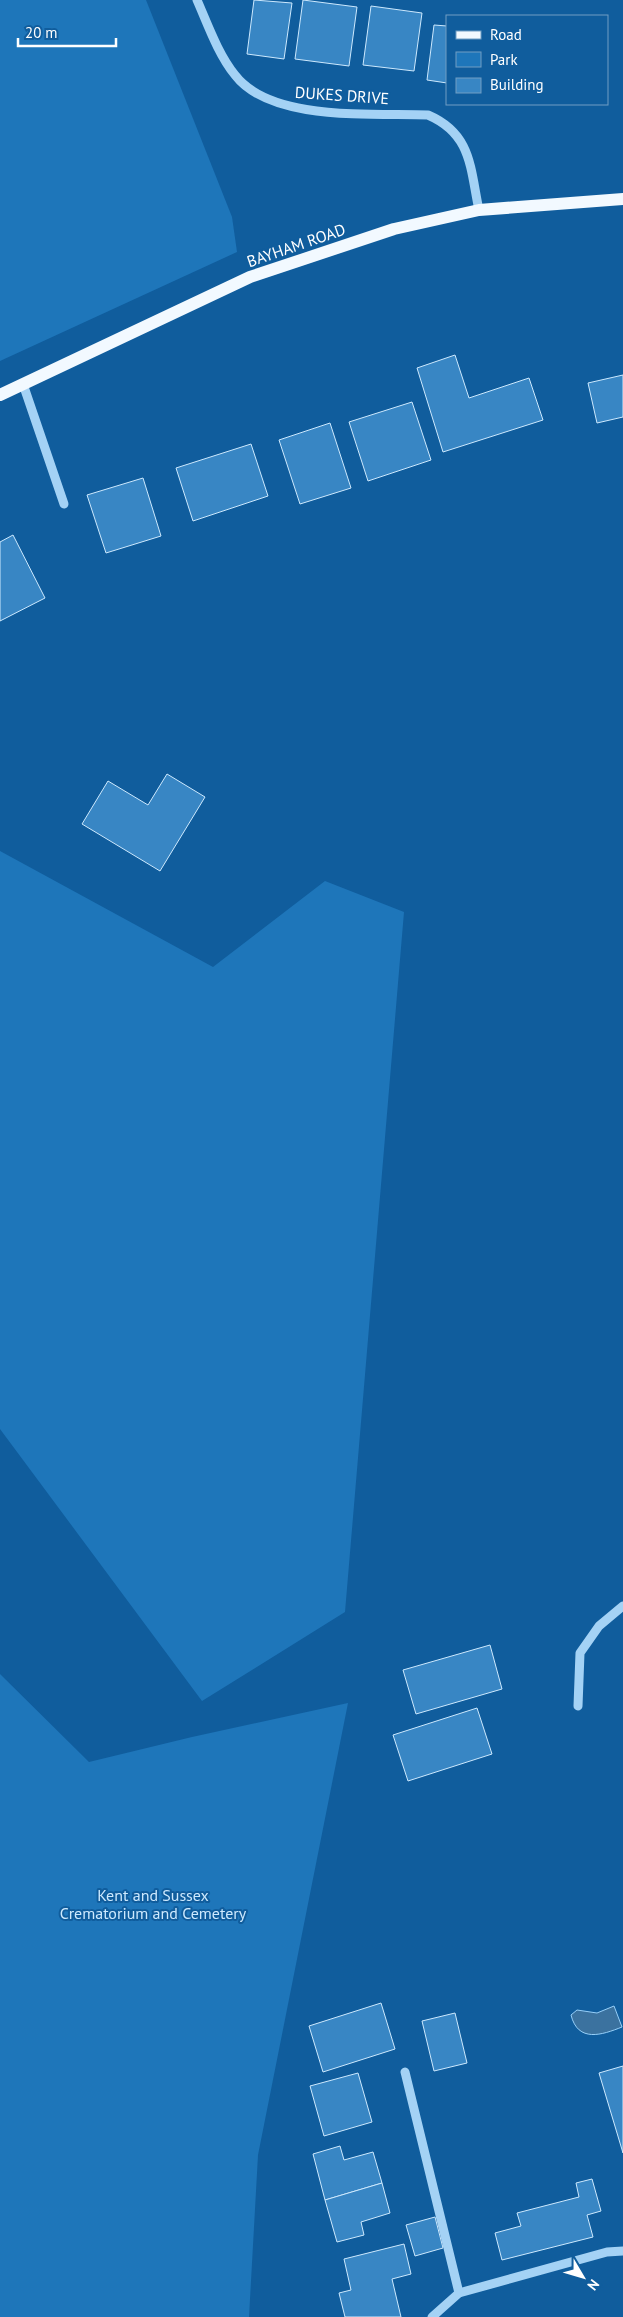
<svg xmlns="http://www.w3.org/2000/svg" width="623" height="2317" font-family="'PT Sans',sans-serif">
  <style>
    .green { fill: #1e76ba }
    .water { fill: #3b729f; stroke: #96cff9 }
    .building { fill: #3886c4; stroke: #cde9fe }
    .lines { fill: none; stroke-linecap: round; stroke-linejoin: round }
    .minor { stroke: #a4d2f5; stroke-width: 9 }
    .major { stroke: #f2f9ff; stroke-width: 12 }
    .labels { text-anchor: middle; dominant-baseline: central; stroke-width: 4; stroke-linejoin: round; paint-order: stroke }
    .street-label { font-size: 16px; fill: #fff; stroke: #105d9d }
    .park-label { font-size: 16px; fill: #cde9fe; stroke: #105d9d }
  </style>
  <rect width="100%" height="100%" fill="#105d9d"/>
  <g class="green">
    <polygon points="0,0 146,0 232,217 237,252 0,361"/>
    <polygon points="0,851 213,967 325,881 404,912 345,1612 202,1701 0,1429"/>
    <polygon points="0,1674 89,1762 192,1737 348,1703 258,2155 249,2317 0,2317"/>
  </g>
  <path class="water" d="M614,2006l8,21c-20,8 -44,16 -51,-12l6,-5 20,3z"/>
  <g class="building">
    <polygon points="254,0 292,3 284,59 247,54"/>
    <polygon points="303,0 357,7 349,66 295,59"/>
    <polygon points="371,6 422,13 414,71 363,65"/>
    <polygon points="434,25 447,26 447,83 427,80"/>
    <polygon points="455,355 469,398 529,378 543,420 443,452 417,368"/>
    <polygon points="623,375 623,417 597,423 588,383"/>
    <polygon points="412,402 431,460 368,481 349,422"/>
    <polygon points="330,423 351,488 300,504 279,440"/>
    <polygon points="251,444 268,496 193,521 176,468"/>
    <polygon points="143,478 161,536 106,553 87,495"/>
    <polygon points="13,535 45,598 0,621 0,542"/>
    <polygon points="167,774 205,797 160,871 82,824 108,781 148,805"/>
    <polygon points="490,1645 502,1689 416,1714 403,1670"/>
    <polygon points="477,1708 492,1754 408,1781 393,1735"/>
    <polygon points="381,2003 395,2049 323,2072 309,2026"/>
    <polygon points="455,2013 467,2063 434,2071 422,2021"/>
    <polygon points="623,2066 623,2153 599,2073"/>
    <polygon points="358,2073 372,2122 324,2136 310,2086"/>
    <polygon points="340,2146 344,2160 373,2152 382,2183 325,2200 313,2154"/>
    <polygon points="592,2179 601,2211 587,2215 593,2237 502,2260 495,2233 521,2226 517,2213 579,2197 576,2183"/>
    <polygon points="382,2183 390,2213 361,2222 364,2235 337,2242 325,2200"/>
    <polygon points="435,2217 443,2248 415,2256 406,2225"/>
    <polygon points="404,2244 411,2274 392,2279 401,2317 345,2317 339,2293 351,2290 344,2259"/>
  </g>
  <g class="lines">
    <g class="minor">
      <path d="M197,0c11,25 21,54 38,75 36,47 138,38 193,40 44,19 42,53 51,95"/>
      <polyline points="23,384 64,504"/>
      <polyline points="578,1706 580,1653 599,1626 623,1606"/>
      <polyline points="405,2072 459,2293"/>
      <polyline points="432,2317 459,2293 607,2252 623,2251"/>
    </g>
    <polyline class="major" points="0,395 250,277 394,229 479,210 623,199"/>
  </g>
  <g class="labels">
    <g class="street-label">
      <text transform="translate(342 95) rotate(4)">DUKES DRIVE</text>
      <text transform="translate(296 245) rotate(-19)">BAYHAM ROAD</text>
    </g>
    <g class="park-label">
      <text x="153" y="1895">Kent and Sussex<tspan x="153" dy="18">Crematorium and Cemetery</tspan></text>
    </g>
  </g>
  <rect x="446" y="15" width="162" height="90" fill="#105d9d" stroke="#709ec4"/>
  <rect x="456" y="31" width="25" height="8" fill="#f2f9ff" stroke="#709ec4"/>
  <text x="490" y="40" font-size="15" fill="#ffffff">Road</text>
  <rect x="456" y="52" width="25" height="15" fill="#1e76ba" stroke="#709ec4"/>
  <text x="490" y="65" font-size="15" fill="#ffffff">Park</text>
  <rect x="456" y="78" width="25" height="15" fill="#3886c4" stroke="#709ec4"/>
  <text x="490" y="90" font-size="15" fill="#ffffff">Building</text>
  <g transform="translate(583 2277) rotate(128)" stroke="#105d9d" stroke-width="4" paint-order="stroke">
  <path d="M0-4L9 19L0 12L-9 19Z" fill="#ffffff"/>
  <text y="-8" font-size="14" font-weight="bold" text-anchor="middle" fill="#ffffff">N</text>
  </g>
  <path d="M18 38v8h98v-8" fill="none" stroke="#ffffff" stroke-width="2.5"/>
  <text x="25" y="38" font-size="15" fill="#ffffff" stroke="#105d9d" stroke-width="4" paint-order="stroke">20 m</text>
</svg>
